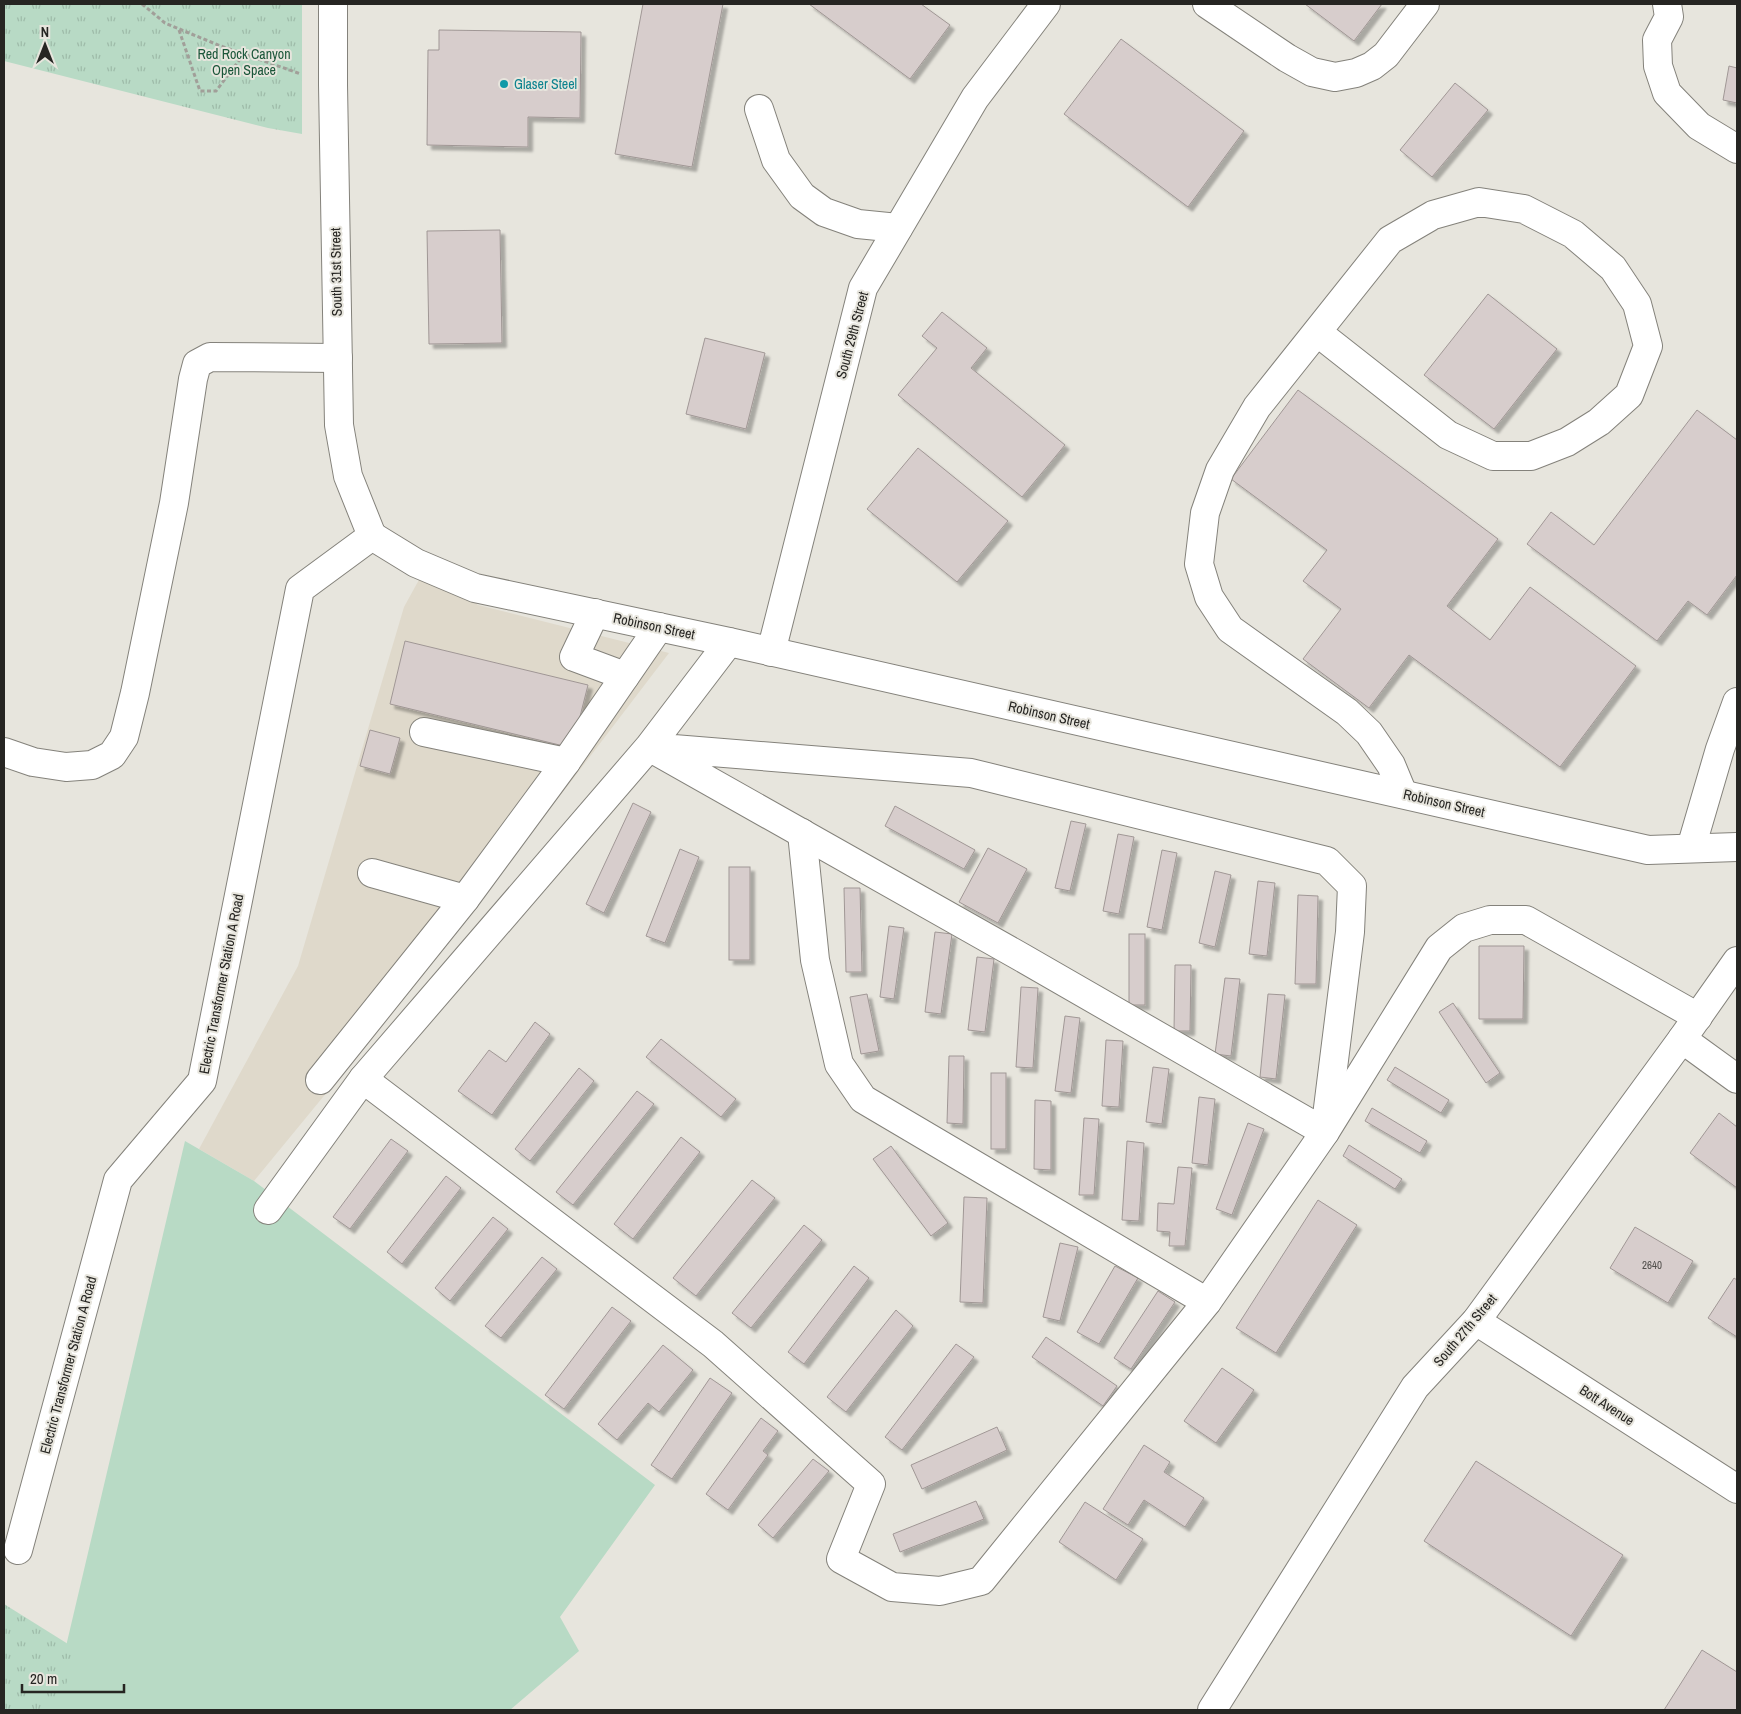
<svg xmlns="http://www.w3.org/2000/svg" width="1741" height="1714" font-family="'Archivo Narrow',sans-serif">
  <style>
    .built { fill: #dfd9cb }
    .grass { fill: #b8dac5 }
    .park { fill: url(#park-tufts) }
    .building { fill: #d7cdcc; stroke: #a09795; filter: url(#shadow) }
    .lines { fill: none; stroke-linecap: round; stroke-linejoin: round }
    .minor-casing { stroke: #84827b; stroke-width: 30 }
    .path { stroke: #a19f99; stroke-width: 3; stroke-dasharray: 4 2.5; stroke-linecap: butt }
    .minor { stroke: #fff; stroke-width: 28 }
    .culture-dot { fill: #0f9aa8; stroke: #e7e5dd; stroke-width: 2 }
    .labels { text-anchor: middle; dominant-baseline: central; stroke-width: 4; stroke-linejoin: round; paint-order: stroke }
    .number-label { font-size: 11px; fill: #524f4c }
    .park-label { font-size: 14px; fill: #1a5639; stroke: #e7e5dd }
    .culture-label { font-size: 14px; fill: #0d838f; stroke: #e7e5dd; text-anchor: start }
    .street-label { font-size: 14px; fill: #262522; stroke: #e7e5dd }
  </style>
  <defs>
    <pattern id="park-tufts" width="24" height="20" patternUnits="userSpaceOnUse" patternTransform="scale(1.25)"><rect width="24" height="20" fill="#b8dac5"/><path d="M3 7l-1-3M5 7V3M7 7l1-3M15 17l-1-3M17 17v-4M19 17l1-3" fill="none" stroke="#9ebba9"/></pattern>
    <filter id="shadow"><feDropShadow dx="4.5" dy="4.5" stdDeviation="1" flood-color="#0004"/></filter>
  </defs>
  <rect width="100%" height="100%" fill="#e7e5dd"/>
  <polygon class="built" points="426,567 478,605 669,653 424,974 254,1181 199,1149 298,966 404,607"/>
  <polygon class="grass" points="185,1141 254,1181 655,1485 560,1617 579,1651 510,1710 51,1710"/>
  <g class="park">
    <polygon points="4,4 302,4 302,134 268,128 4,61"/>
    <polygon points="4,1604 76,1649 59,1710 4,1710"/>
  </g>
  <g class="building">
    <polygon points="643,4 723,4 692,167 615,154"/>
    <polygon points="809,4 921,4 950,25 910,79"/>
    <polygon points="1305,4 1382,4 1354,41"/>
    <polygon points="439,30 581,32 580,118 528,117 528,147 427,145 428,50 439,50"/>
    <polygon points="1121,39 1244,131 1188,207 1064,114"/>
    <polygon points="1729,66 1737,68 1737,103 1723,100"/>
    <polygon points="1455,83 1488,110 1432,177 1400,150"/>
    <polygon points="500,230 502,343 429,344 427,231"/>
    <polygon points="1488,294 1557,349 1494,429 1424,375"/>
    <polygon points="942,312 987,348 971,368 1065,445 1022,497 898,395 937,348 922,336"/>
    <polygon points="705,338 765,353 746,429 686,414"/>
    <polygon points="1298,390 1498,539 1447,606 1490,640 1530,587 1636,666 1560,767 1409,655 1369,708 1303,659 1341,609 1303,581 1327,550 1231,479"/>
    <polygon points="1697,410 1737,440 1737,575 1707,615 1688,601 1657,641 1527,544 1551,512 1594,545"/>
    <polygon points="918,448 1008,521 957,582 867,509"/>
    <polygon points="405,641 588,685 572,748 390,704"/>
    <polygon points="370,730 400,738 390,774 360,766"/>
    <polygon points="633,803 651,812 604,913 586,904"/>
    <polygon points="895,806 975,850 964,869 885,826"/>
    <polygon points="1071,821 1086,824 1070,891 1055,888"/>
    <polygon points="1118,834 1134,837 1119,914 1103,911"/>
    <polygon points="988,848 1027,869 998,923 959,902"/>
    <polygon points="680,849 699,857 665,943 646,936"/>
    <polygon points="1162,850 1177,853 1162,930 1147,927"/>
    <rect x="729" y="867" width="21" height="93"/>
    <polygon points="1215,871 1231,875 1215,947 1199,943"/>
    <polygon points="1258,881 1275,883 1267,956 1249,954"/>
    <polygon points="844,888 860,888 862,972 846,972"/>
    <polygon points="1298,895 1318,896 1316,984 1295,984"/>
    <polygon points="889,926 904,928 894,999 880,997"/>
    <polygon points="935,932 952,934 941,1014 925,1012"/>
    <rect x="1129" y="934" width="16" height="71"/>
    <polygon points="1479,946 1524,946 1523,1019 1479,1019"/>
    <polygon points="977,957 994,959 985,1032 968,1030"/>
    <polygon points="1175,965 1191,965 1190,1031 1174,1031"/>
    <polygon points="1225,978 1240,979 1231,1056 1215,1054"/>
    <polygon points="1021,987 1038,988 1033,1068 1016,1067"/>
    <polygon points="867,994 879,1051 861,1054 850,997"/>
    <polygon points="1268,994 1285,995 1276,1079 1260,1077"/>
    <polygon points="1453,1003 1500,1073 1486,1083 1439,1012"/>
    <polygon points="1065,1016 1080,1018 1071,1093 1055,1091"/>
    <polygon points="535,1022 550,1034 492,1115 458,1091 489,1050 506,1062"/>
    <polygon points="661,1039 736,1099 721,1117 646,1057"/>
    <polygon points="1106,1040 1123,1041 1119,1107 1102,1106"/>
    <polygon points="949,1056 964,1056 963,1124 947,1123"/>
    <polygon points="1153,1067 1169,1069 1162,1124 1146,1122"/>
    <polygon points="1395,1067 1449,1100 1441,1113 1387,1080"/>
    <polygon points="579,1068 594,1081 530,1161 515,1149"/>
    <rect x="991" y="1073" width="15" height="76"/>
    <polygon points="637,1091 654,1104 573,1205 556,1192"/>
    <polygon points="1199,1097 1215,1099 1208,1165 1192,1163"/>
    <polygon points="1035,1100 1051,1101 1051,1170 1034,1169"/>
    <polygon points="1372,1108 1427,1141 1420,1153 1365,1121"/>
    <polygon points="1719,1113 1737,1127 1737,1188 1690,1153"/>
    <polygon points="1084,1118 1099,1119 1094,1195 1079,1195"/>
    <polygon points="1248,1123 1264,1129 1232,1215 1216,1209"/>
    <polygon points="681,1137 700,1152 633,1239 614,1224"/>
    <polygon points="391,1139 408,1151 350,1229 333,1217"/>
    <polygon points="1127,1141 1144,1143 1139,1221 1122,1220"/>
    <polygon points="1349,1145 1402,1179 1395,1189 1343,1156"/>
    <polygon points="891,1146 948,1223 931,1236 873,1159"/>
    <polygon points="1178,1167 1192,1168 1185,1246 1169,1246 1170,1232 1157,1231 1158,1203 1174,1204"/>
    <polygon points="446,1176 461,1188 402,1264 387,1252"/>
    <polygon points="752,1180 775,1198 696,1296 673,1278"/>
    <polygon points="964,1197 987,1198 983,1303 960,1302"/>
    <polygon points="1318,1200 1357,1225 1276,1353 1236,1328"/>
    <polygon points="493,1217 508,1229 450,1301 435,1288"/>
    <polygon points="804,1225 822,1240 751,1328 732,1313"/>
    <polygon points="1635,1227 1693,1261 1668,1303 1610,1268"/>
    <polygon points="1060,1243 1078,1247 1060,1321 1043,1317"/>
    <polygon points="542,1257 557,1269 501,1338 485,1326"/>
    <polygon points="854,1266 869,1278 804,1364 788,1352"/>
    <polygon points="1115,1266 1138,1278 1099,1344 1077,1332"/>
    <polygon points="1734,1278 1737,1280 1737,1337 1708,1318"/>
    <polygon points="1158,1291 1175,1302 1131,1369 1114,1358"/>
    <polygon points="612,1307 631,1321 564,1409 545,1395"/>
    <polygon points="896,1310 913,1326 846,1412 827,1397"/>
    <polygon points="1046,1337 1117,1386 1103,1406 1032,1357"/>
    <polygon points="956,1344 974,1357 902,1450 885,1437"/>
    <polygon points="663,1345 693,1370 659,1412 648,1403 617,1440 598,1424"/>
    <polygon points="1222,1368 1254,1390 1216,1443 1184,1421"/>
    <polygon points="710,1378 732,1393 672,1479 651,1465"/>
    <polygon points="761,1418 778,1431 763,1451 768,1455 728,1510 706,1494"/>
    <polygon points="997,1427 1007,1450 922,1489 911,1465"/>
    <polygon points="1144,1445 1170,1462 1164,1472 1204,1498 1185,1527 1144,1500 1128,1525 1103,1509"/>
    <polygon points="813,1459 829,1471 773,1538 758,1525"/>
    <polygon points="1476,1461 1623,1555 1571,1636 1424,1541"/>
    <polygon points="976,1501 984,1519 900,1552 893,1534"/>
    <polygon points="1085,1502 1143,1539 1116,1580 1059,1542"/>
    <polygon points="1702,1650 1737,1672 1737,1710 1664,1710"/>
  </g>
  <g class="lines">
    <g class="minor-casing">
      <g id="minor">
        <polyline points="333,4 333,85 339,425 348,476 372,536"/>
        <polyline points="1207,4 1287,58 1312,72 1335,77 1356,73 1372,66 1386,55 1425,4"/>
        <polyline points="1667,4 1669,17 1657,40 1658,66 1667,93 1699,126 1737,149"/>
        <polyline points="759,109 776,160 802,196 824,212 858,224 898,228"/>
        <polyline points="1317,332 1448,435 1493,456 1531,456 1567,442 1599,422 1629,395 1648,346 1637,304 1613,268 1573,234 1524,209 1479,202 1433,215 1390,240 1257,407 1220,470 1205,513 1199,564 1209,597 1230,629 1347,712 1369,733 1391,765 1403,794"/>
        <polyline points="372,536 416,563 475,588 729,642 1648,850 1737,847"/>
        <polyline points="595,613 574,657 625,676"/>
        <polyline points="771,652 863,288 975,98 1046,4"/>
        <polyline points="424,732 566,762"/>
        <polyline points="4,752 33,762 66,767 92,765 112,755 124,737 135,693 174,503 193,379 197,364 210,357 338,358"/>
        <polyline points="802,833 815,960 839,1064 863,1099 1207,1302"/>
        <polyline points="1691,848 1720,749 1737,702"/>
        <polyline points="372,873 465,899"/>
        <polyline points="1682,1039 1737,1079"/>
        <polyline points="363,1079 713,1344 871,1484 841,1559 892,1587 940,1591 981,1581 1207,1302 1325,1132 1439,948 1464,928 1490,920 1526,920 1698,1017"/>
        <polyline points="320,1080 465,899 566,762 659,627"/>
        <polyline points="268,1210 363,1079 649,747 1021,957 1325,1132 1350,932 1352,886 1327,861 971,773 649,747 729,642"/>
        <polyline points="1476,1321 1737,1489"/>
        <polyline points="18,1550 118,1180 202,1081 300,589 372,536"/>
        <polyline points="1212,1710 1415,1387 1476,1321 1682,1039 1737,961"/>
      </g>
    </g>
    <g class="path">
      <polyline points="142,4 165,23 218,45 301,74"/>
      <polyline points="179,30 200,91 216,91 244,54"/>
    </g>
    <use href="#minor" class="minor"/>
  </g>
  <circle class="culture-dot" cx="504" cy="84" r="5"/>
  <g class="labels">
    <g class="number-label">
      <text x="1652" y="1265">2640</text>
    </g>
    <g class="park-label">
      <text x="244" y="54">Red Rock Canyon<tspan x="244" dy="16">Open Space</tspan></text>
    </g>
    <g class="culture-label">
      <text x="514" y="84">Glaser Steel</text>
    </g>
    <g class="street-label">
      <text transform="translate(336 272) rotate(-91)">South 31st Street</text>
      <text transform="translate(852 335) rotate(-75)">South 29th Street</text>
      <text transform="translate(654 626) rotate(12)">Robinson Street</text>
      <text transform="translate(1049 715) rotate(13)">Robinson Street</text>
      <text transform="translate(1444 803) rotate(13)">Robinson Street</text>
      <text transform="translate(221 984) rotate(-79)">Electric Transformer Station A Road</text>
      <text transform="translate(1465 1330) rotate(-50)">South 27th Street</text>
      <text transform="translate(68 1365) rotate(-75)">Electric Transformer Station A Road</text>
      <text transform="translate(1607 1405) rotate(33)">Bott Avenue</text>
    </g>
  </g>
  <rect width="1741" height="1714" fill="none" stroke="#262522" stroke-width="10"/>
  <g transform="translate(45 45)" stroke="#e7e5dd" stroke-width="4" paint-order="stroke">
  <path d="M0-4L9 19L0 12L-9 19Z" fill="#262522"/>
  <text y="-8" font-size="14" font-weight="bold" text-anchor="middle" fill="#262522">N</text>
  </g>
  <path d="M22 1684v8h102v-8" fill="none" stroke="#262522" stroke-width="2.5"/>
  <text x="30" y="1684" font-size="15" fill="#262522" stroke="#e7e5dd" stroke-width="4" paint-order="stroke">20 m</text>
</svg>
